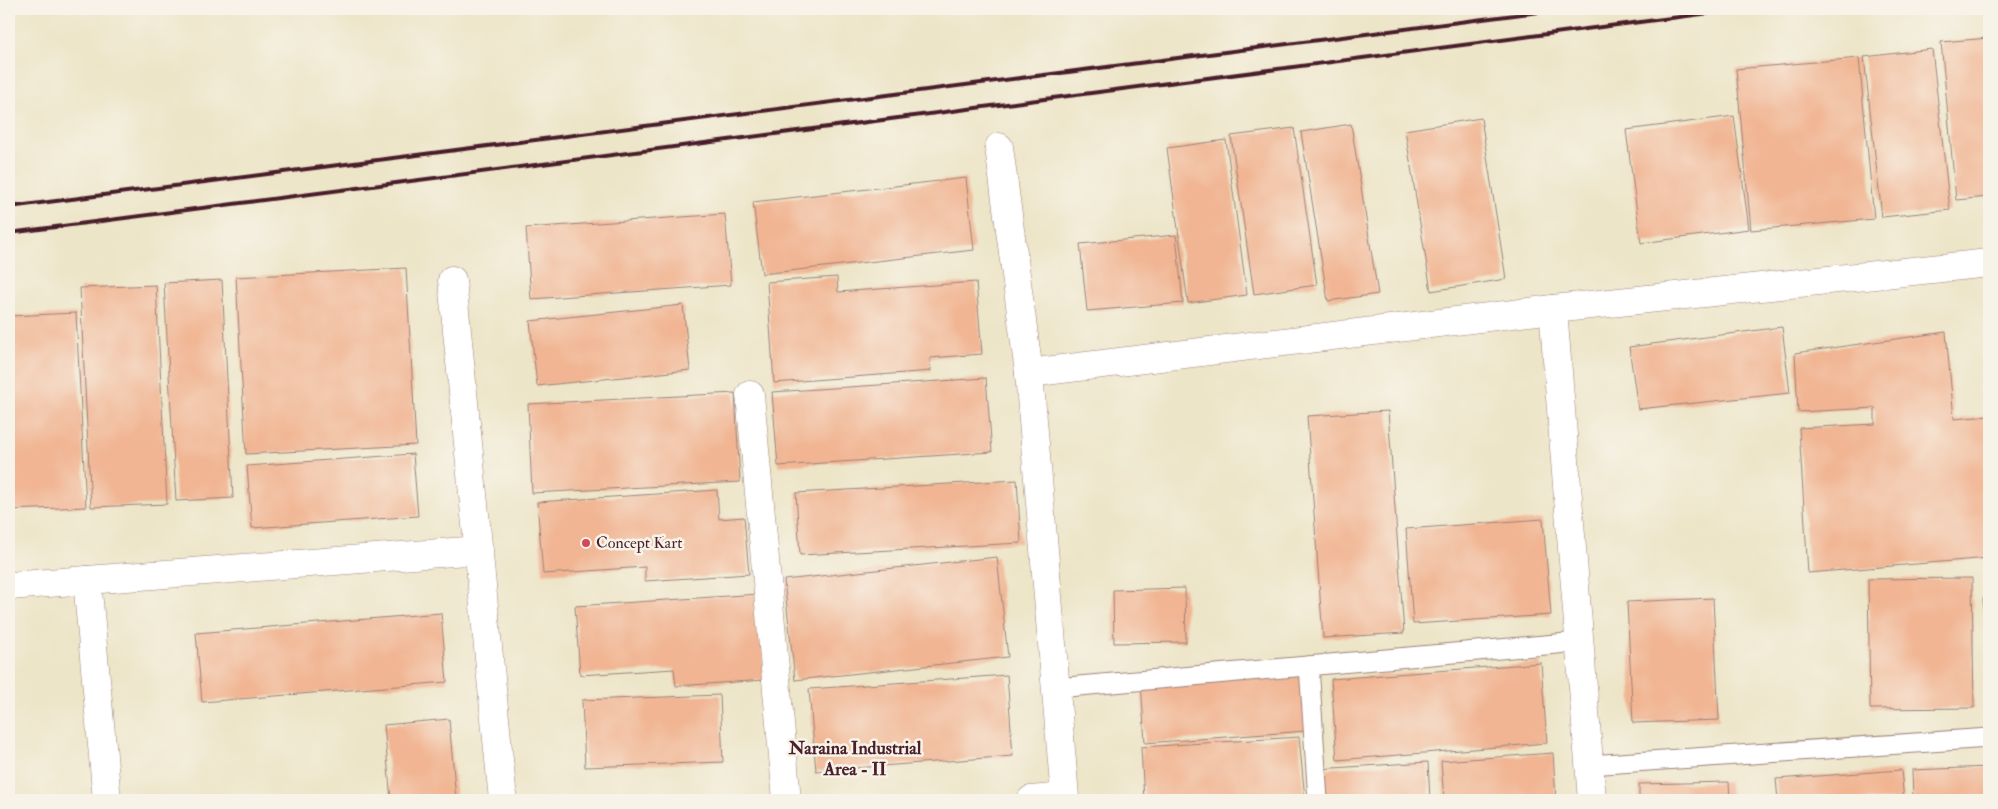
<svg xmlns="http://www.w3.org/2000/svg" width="1998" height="809" font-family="'IM FELL Double Pica',serif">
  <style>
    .building { fill: #f1b593 }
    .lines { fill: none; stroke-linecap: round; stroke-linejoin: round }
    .service-casing { stroke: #9c827a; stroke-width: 21 }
    .minor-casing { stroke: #9c827a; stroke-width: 29 }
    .service { stroke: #fff; stroke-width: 19 }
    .minor { stroke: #fff; stroke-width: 28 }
    .rail { stroke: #4a1f2b; stroke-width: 4 }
    .poi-dot { fill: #d1495b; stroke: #f7f3e8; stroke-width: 2 }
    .labels { text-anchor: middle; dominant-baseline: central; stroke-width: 5; stroke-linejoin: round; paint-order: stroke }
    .poi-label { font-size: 16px; fill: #4a1f2b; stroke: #f7f3e8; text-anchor: start }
    .neighbourhood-label { font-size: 18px; font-weight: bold; fill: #4a1f2b; stroke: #f7f3e8 }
  </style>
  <rect width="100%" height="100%" fill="#f7f3e8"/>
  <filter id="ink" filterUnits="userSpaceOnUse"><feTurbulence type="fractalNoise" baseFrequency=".02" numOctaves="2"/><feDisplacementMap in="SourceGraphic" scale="10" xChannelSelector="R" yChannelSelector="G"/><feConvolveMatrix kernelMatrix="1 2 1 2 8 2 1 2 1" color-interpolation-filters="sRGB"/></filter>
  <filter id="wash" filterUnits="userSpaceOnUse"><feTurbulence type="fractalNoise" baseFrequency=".0096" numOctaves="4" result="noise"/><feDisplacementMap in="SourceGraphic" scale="20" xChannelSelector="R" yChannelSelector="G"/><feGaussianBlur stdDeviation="1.12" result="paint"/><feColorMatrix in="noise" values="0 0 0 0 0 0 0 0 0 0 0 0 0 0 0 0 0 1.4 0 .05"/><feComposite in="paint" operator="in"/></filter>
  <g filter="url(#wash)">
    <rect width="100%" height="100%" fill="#ede5c8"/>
    <g id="blocks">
      <g class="building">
        <polygon points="1989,38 1989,197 1956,200 1941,42"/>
        <polygon points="1932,49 1950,210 1882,217 1864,57"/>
        <polygon points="1859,58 1874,219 1751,230 1736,69"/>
        <polygon points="1734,116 1749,229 1641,243 1626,130"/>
        <polygon points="1481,118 1506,279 1431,291 1405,130"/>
        <polygon points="1351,124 1378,294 1328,301 1301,132"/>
        <polygon points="1294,128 1317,285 1254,294 1231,136"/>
        <polygon points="1226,140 1247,295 1188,303 1167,148"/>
        <polygon points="966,178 974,250 762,274 753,202"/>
        <polygon points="725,214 731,285 531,299 526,228"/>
        <polygon points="1176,235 1183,303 1087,311 1080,244"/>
        <polygon points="406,268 416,445 246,454 236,277"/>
        <polygon points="837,277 838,292 976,282 982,354 930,358 931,371 774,383 767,282"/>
        <polygon points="222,280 233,498 176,501 164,283"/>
        <polygon points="156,285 167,504 91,507 80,288"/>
        <polygon points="683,305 690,370 537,386 530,321"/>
        <polygon points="76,313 86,507 9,510 9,316"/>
        <polygon points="1782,327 1790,393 1638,409 1629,347"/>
        <polygon points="1946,332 1954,419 1989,416 1989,558 1808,573 1799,428 1875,424 1875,408 1798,412 1795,353"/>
        <polygon points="986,378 992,452 778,466 772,392"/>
        <polygon points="735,393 740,482 532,493 528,404"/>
        <polygon points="1388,411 1404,633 1323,638 1307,416"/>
        <polygon points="413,454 418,516 252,528 247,466"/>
        <polygon points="1017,480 1021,543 800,555 796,493"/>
        <polygon points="717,490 719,519 744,517 749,574 645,581 645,567 543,574 537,502"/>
        <polygon points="1543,519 1551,615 1413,624 1406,529"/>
        <polygon points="997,557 1008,657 795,680 784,580"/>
        <polygon points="1972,578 1974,708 1870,709 1868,579"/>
        <polygon points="1185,588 1186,642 1114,643 1113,590"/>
        <polygon points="759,594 765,680 676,686 674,669 580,675 575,606"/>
        <polygon points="1713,598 1719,720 1633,723 1627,602"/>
        <polygon points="1983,598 1989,598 1989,671 1988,671"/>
        <polygon points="441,613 447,682 202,702 196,633"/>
        <polygon points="1541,663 1547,743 1337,760 1331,679"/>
        <polygon points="1301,671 1306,731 1145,743 1141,682"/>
        <polygon points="1007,675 1013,756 816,771 809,689"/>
        <polygon points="720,695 723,762 585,767 582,700"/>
        <polygon points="449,719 456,800 391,800 384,725"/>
        <polygon points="1299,737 1305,799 1144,800 1141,747"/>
        <polygon points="1553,753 1556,800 1444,800 1441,761"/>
        <polygon points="1428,762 1430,800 1319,800 1317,769"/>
        <polygon points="1989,767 1989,800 1913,800 1912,770"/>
        <polygon points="1901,770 1904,800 1778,800 1776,779"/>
        <polygon points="1729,782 1730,800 1639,800 1639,784"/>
      </g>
    </g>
  </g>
  <g filter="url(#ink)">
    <use href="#blocks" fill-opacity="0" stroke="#9c827a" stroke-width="1"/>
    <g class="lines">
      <g class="service-casing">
        <g id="service">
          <polyline points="1309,666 1318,800"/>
          <polyline points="1056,688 1579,642"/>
          <polyline points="1589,765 1989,738"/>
        </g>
      </g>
      <g class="minor-casing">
        <g id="minor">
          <polyline points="999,147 1029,373 1553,309"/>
          <polyline points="452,280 503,800"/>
          <polyline points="1029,373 1065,797 1031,800"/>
          <polyline points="750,395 787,800"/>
          <polyline points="87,580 107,800"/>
          <polyline points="9,586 479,550"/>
          <polyline points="1592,800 1553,309 1989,263"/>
        </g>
      </g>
      <use href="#service" class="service"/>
      <use href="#minor" class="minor"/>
      <g class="rail">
        <polyline points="9,207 1562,9"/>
        <polyline points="9,233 1741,9"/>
      </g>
    </g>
  </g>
  <circle class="poi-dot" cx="586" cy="543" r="5"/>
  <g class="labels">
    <g class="poi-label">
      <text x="596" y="543">Concept Kart</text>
    </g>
    <g class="neighbourhood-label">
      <text x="855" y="748">Naraina Industrial<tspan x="855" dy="21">Area - II</tspan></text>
    </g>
  </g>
  <rect width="1998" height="809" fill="none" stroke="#f7f3e8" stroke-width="30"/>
</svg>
